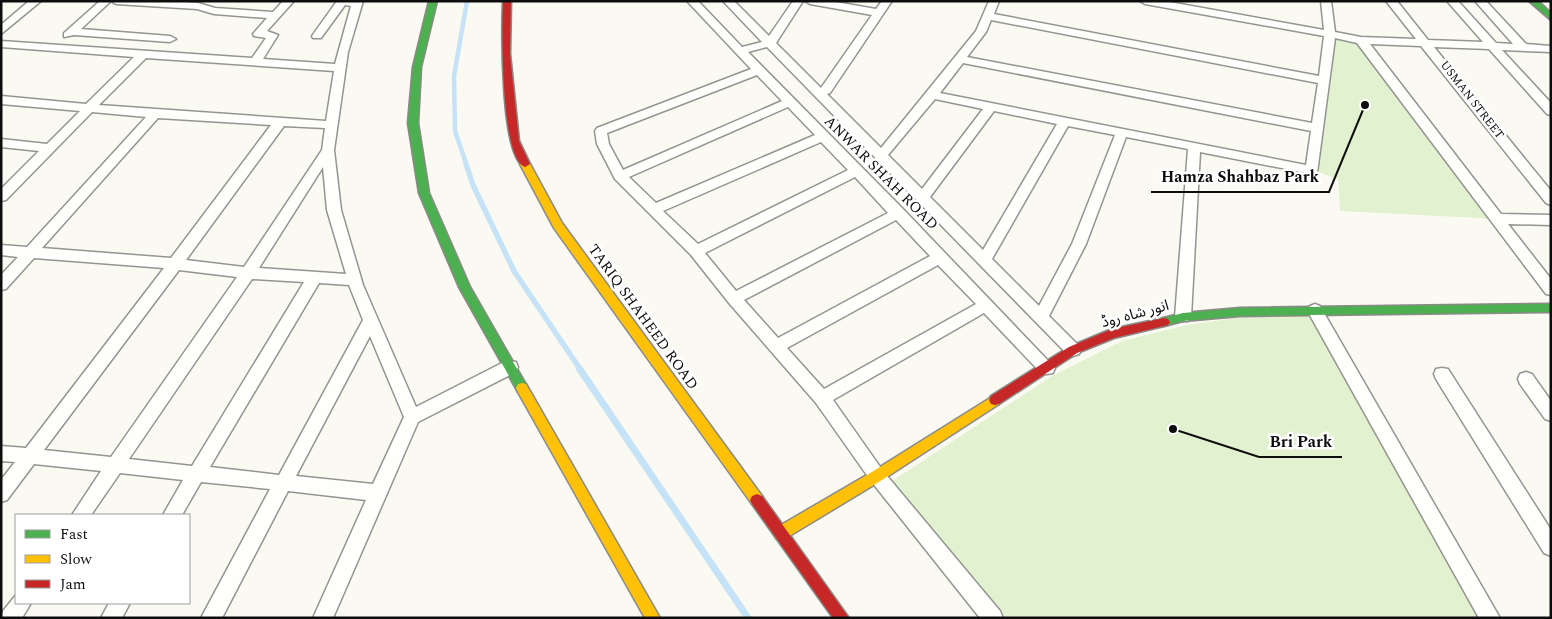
<svg xmlns="http://www.w3.org/2000/svg" width="1552" height="619" font-family="Spectral,'Noto Sans Arabic',serif">
  <style>
    .green { fill: #e2f2d0 }
    .lines { fill: none; stroke-linecap: round; stroke-linejoin: round }
    .stream-far2 { stroke: #c6e2f7; stroke-width: 4.5 }
    .stream-far1 { stroke: #c6e2f7; stroke-width: 5.5 }
    .stream { stroke: #c6e2f7; stroke-width: 7 }
    .street-casing { stroke: #949490; stroke-width: 3 }
    .fast-casing { stroke: #8b8a87; stroke-width: 3 }
    .slow-casing { stroke: #8b8a87; stroke-width: 3 }
    .jam-casing { stroke: #8b8a87; stroke-width: 3 }
    .street { fill: #fefefd; fill-rule: evenodd }
    .fast { fill: #4caf50; fill-rule: evenodd }
    .slow { fill: #ffc107; fill-rule: evenodd }
    .jam { fill: #c62828; fill-rule: evenodd }
    .labels { text-anchor: middle; dominant-baseline: central; stroke-width: 5; stroke-linejoin: round; paint-order: stroke }
    .far-street-label { font-size: 12px; fill: #0d0d0d; stroke: #fff }
    .street-label { font-size: 15px; fill: #0d0d0d; stroke: #fff }
    .leader { fill: none; stroke: #0d0d0d; stroke-width: 2 }
    .callout-dot { fill: #0d0d0d; stroke: #fff; stroke-width: 2 }
    .callout-label { font-size: 16px; text-anchor: middle; font-weight: bold; fill: #0d0d0d; stroke: #fff; stroke-width: 5; stroke-linejoin: round; paint-order: stroke }
  </style>
  <rect width="100%" height="100%" fill="#fbfaf2"/>
  <g class="green">
    <polygon points="1330,34 1361,40 1497,219 1340,211 1338,179 1312,170"/>
    <polygon points="1310,315 1480,618 1006,618 892,481 1052,376 1122,341 1187,325 1243,317"/>
  </g>
  <g class="lines">
    <polyline class="stream-far2" points="467,166 455,131 454,76 467,1"/>
    <polyline class="stream-far1" points="466,164 473,185 514,271 580,369"/>
    <polyline class="stream" points="579,368 748,618"/>
    <g class="street-casing">
      <g id="street">
        <polygon points="29,1 41,1 1,34 1,25"/>
        <path d="M100,1h72l26,2 17,5 58,4 10,-11h11l-27,30 11,4 -15,24 72,5 16,-58 -6,-1 -24,33h-8l-1,-2 25,-35h26l-15,51 -14,98 7,60 22,75 53,122 88,-45 6,-1 6,1 2,5 -2,5 -98,50 -85,196h-20l53,-118 -78,-9 -66,127h-21l69,-129 -69,-7 -19,33h-19l20,-35 -63,-7 -29,42h-19l29,-44 -67,-7 -27,36 -6,2v-22l14,-18 -14,-1v-15l25,2 138,-180 -130,-10 -28,31 -5,1v-15l17,-18 -17,-2v-10l26,2 119,-130 -54,-5 -86,88 -5,1v-12l38,-38 -38,-4v-8l46,5 33,-33 -79,-7v-8l85,8 48,-47 -133,-10v-6l251,17 14,-20 -12,-2 -1,-2 14,-16 -53,-4 -17,-5 -81,-5 -5,-3 -30,28 89,7 6,3 -6,3 -96,-7 -10,2v-4zM146,58l188,13 -8,50 -227,-16zM158,118l113,7 -100,133 -129,-10zM284,126l41,2 -3,22 -78,117 -58,-7zM323,167l4,43 19,64 -87,-6zM179,270l58,7 -126,180 -67,-7zM252,279l52,3 -112,184 -63,-7zM319,283l30,2 14,35 -84,155 -69,-8zM370,336l34,81 -31,67 -77,-8z"/>
        <path d="M687,1h11l44,46 20,-5 -39,-41h11l35,35 24,-35h10l-27,42 45,45 51,-73 -62,-11 -5,-3h25l46,8 6,-8h10l-62,92 -3,1 54,54 95,-117 13,-30h10l-5,13 325,62 5,-40 -179,-32 -5,-3h24l160,29 -3,-29h10l4,31 26,5 55,2 -30,-38h11l31,39 55,2 -36,-41h11l38,42 17,1 -38,-43h11l40,43 25,2v6l-49,-2 49,53v12l-4,-1 -58,-65 -55,-2 117,144v14l-5,-2 -125,-157 -51,-2 131,170 50,1v10l-43,-1 43,55v16l-5,-1 -189,-251 -22,-5 -18,135 -5,1 -112,-22 -9,165 -3,4h-10l-3,-4 13,-168 -62,-12 -40,107 -37,72 30,30 2,4 -2,4 -6,2 -6,-2 -300,-307 -19,5 156,158 151,158 -2,5 -6,1 -6,-1 -57,-60 -151,87 50,71 117,140 3,7h-23l-109,-137 -55,-78 -87,-100 -38,-48 -76,-76 -18,-35 -2,-13 2,-3 154,-59zM991,20l327,63 -6,40 -345,-66 19,-25zM963,63l348,68 -5,34 -366,-72zM757,75l25,26 -159,69 -14,-26 -2,-11zM935,99l48,10 -61,80 -34,-34zM788,107l27,28 -159,68 -27,-26zM994,111l63,13 -74,126 -53,-53zM1068,126l47,9 -43,109 -33,62 -47,-47zM821,142l27,28 -150,74 -35,-33zM855,177l33,36 -152,78 -31,-38zM896,220l34,36 -152,82 -34,-38zM938,265l38,39 -152,85 -37,-41z"/>
        <polygon points="1315,304 1320,306 1500,618 1479,618 1307,310 1310,306"/>
        <polygon points="1442,368 1448,369 1551,530 1551,556 1544,553 1436,379 1434,374 1436,369"/>
        <polygon points="1526,372 1532,374 1551,401 1551,421 1545,419 1520,384 1518,379 1520,374"/>
        <polygon points="16,595 16,603 31,603 22,618 1,618 3,611"/>
        <polygon points="109,603 130,603 122,618 101,618"/>
      </g>
    </g>
    <g class="fast-casing">
      <g id="fast">
        <polygon points="429,1 437,1 421,67 418,123 429,193 470,287 528,388 526,392 522,393 518,392 459,287 419,193 408,123 413,67"/>
        <polygon points="1529,1 1538,1 1551,13 1551,20"/>
        <polygon points="1551,304 1551,312 1240,316 1183,321 1164,326 1160,325 1158,322 1160,319 1183,313 1240,308"/>
      </g>
    </g>
    <g class="slow-casing">
      <g id="slow">
        <polygon points="525,161 530,164 562,223 762,496 764,500 762,504 757,506 752,504 554,228 520,164"/>
        <polygon points="522,383 526,384 660,618 645,618 518,392 516,388 518,384"/>
        <polygon points="995,395 999,396 1001,400 999,404 882,480 786,538 781,539 776,538 774,533 776,528 872,472"/>
      </g>
    </g>
    <g class="jam-casing">
      <g id="jam">
        <path d="M503,1h8l-1,53 9,87 11,23 -5,3c-25,-9 -23,-140 -22,-166z"/>
        <polygon points="1164,318 1168,319 1170,322 1168,325 1114,338 1077,353 999,404 995,405 991,404 989,400 991,396 1069,347 1112,329"/>
        <polygon points="757,494 762,496 849,618 833,618 752,504 750,500 752,496"/>
      </g>
    </g>
    <use href="#street" class="street"/>
    <use href="#fast" class="fast"/>
    <use href="#slow" class="slow"/>
    <use href="#jam" class="jam"/>
  </g>
  <g class="labels">
    <g class="far-street-label">
      <text transform="translate(1472 100) rotate(52)">USMAN STREET</text>
    </g>
    <g class="street-label">
      <text transform="translate(881 173) rotate(45)">ANWAR SHAH ROAD</text>
      <text transform="translate(1135 314) rotate(-15)">انور شاہ روڈ</text>
      <text transform="translate(643 317) rotate(54)">TARIQ SHAHEED ROAD</text>
    </g>
  </g>
  <path class="leader" d="M1365 105L1329 192H1151M1173 429L1259 457H1342"/>
  <g class="callout-dot">
    <circle cx="1365" cy="105" r="5"/>
    <circle cx="1173" cy="429" r="5"/>
  </g>
  <g class="callout-label">
    <text x="1240" y="182">Hamza Shahbaz Park</text>
    <text x="1301" y="447">Bri Park</text>
  </g>
  <rect width="1552" height="619" fill="none" stroke="#0d0d0d" stroke-width="5"/>
  <rect x="15" y="514" width="175" height="90" fill="#ffffff" stroke="#9e9e9e"/>
  <rect x="25" y="530" width="25" height="8" fill="#4caf50" stroke="#9e9e9e"/>
  <text x="60" y="539" font-size="15" fill="#0d0d0d">Fast</text>
  <rect x="25" y="555" width="25" height="8" fill="#ffc107" stroke="#9e9e9e"/>
  <text x="60" y="564" font-size="15" fill="#0d0d0d">Slow</text>
  <rect x="25" y="580" width="25" height="8" fill="#c62828" stroke="#9e9e9e"/>
  <text x="60" y="589" font-size="15" fill="#0d0d0d">Jam</text>
</svg>
